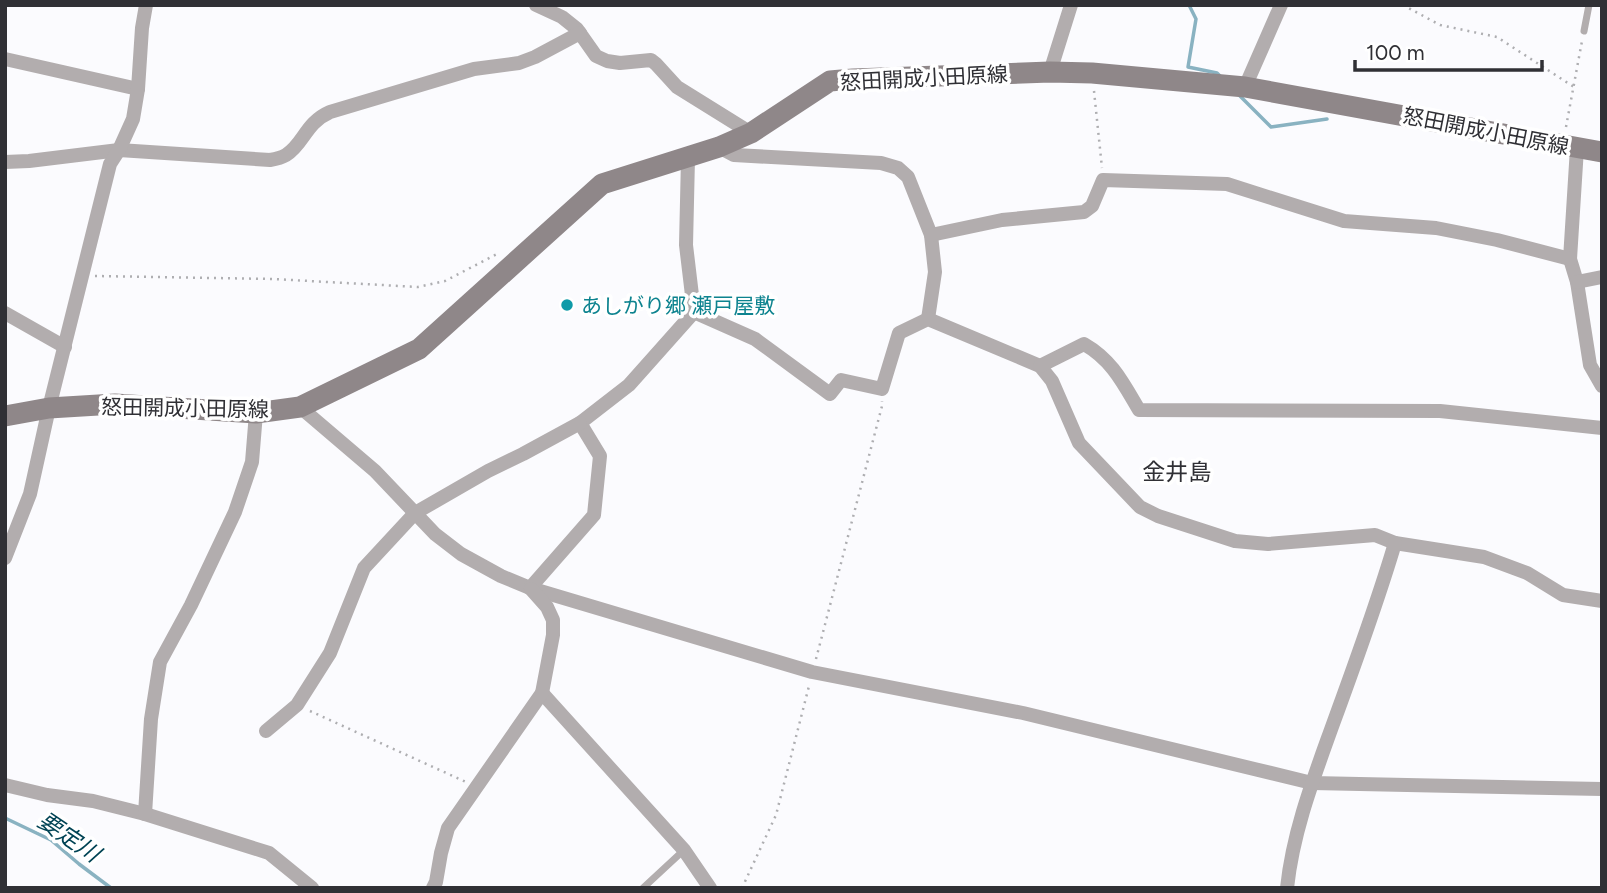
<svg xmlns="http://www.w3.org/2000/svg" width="1607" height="893" font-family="Figtree,'Noto Sans JP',sans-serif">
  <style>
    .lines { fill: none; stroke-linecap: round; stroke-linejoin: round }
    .stream { stroke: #89b2c1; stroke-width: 3.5 }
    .path { stroke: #aeaeb1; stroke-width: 2.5; stroke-dasharray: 2 5; stroke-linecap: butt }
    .lane { stroke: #b2adae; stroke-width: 7 }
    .street { stroke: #b2adae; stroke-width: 14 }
    .secondary { stroke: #8f8789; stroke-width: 21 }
    .culture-dot { fill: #0f9aa8; stroke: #fff; stroke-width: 2.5 }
    .labels { text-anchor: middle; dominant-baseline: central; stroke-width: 7; stroke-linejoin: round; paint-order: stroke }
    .street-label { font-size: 21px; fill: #303035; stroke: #fff }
    .culture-label { font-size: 21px; fill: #0d838f; stroke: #fff; text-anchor: start }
    .neighbourhood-label { font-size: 23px; fill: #303035; stroke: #fff }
    .water-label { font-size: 23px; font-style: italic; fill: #004354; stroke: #fff }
  </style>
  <rect width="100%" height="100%" fill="#fbfbfe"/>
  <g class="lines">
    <g class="stream">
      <polyline points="1189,5 1196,19 1188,67 1217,73 1220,76"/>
      <polyline points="1240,96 1271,127 1327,119"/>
      <polyline points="5,818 51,840 79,864 111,888"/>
    </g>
    <g class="path">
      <polyline points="1403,5 1440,25 1497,37 1574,87"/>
      <polyline points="1094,91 1102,168"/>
      <polyline points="1566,127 1582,41"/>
      <polyline points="95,276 273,279 418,287 445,281 497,254"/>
      <polyline points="816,659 882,406 882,401"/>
      <polyline points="310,711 466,782"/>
      <polyline points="742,888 776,815 809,686"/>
    </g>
    <g class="lane">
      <polyline points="1584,31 1589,5"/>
      <polyline points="643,888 684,850"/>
    </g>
    <g class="street">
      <polyline points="536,5 562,17 577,29 596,56 607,61 620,63 651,60 656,64 677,87 751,133"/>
      <polyline points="5,59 138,89"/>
      <polyline points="1050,72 1071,5"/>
      <polyline points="1245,87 1281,5"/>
      <polyline points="719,147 734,155 881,163 898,168 908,177 931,235 935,272 928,319"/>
      <polyline points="1577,148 1570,259 1577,282 1590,365 1602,386"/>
      <path d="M5,162l24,-1 90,-11 151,10c6,-1 11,-2 16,-5 18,-11 19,-32 44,-43l144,-43 45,-6 16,-6 45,-24"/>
      <polyline points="931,235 1002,220 1084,212 1092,206 1103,180 1227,184 1344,221 1436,228 1497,240 1570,259"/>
      <polyline points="1577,282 1602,277"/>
      <polyline points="694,312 755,339 830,394 841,380 882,389 899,333 928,319 1040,366 1052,381 1079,443 1140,507 1158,516 1235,541 1268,544 1375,535 1395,543 1484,557 1527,573 1563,595 1602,601"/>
      <polyline points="5,313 65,347"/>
      <path d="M1040,366l44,-22c28,16 39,39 55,66l301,1 162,17"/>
      <polyline points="300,407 375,471 435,534 461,554 501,576 530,588 812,672 1023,713 1312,783 1602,789"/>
      <polyline points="5,558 30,494 49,408 110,164 119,150 133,119 138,89 142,28 146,5"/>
      <polyline points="530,588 594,515 600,456 580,423 629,385 694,312 686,245 688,158"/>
      <polyline points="542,693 684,850 710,888"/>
      <polyline points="266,731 297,705 330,653 364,568 415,513 488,471 523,454 580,423"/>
      <polyline points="5,785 47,795 93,801 145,814 269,853 312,888"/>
      <polyline points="145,814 151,719 160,662 191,605 235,512 252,462 256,413"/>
      <polyline points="433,888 436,882 441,853 448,828 542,693 553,635 553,620 547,607 531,589"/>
      <path d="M1287,888c6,-57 27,-111 46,-164 22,-60 44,-120 62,-181"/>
    </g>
    <polyline class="secondary" points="5,416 49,408 115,404 256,413 300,407 419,349 602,184 719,147 751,133 830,81 853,79 1050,72 1092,73 1245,87 1602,152"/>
  </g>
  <circle class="culture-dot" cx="567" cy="305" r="7"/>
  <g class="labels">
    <g class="street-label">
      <text transform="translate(924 78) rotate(-3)">怒田開成小田原線</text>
      <text transform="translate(1486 131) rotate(11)">怒田開成小田原線</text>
      <text transform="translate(185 408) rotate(1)">怒田開成小田原線</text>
    </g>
    <g class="culture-label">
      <text x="581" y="305">あしがり郷 瀬戸屋敷</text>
    </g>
    <g class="neighbourhood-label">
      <text x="1177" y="472">金井島</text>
    </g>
    <g class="water-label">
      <text transform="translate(69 837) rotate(34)">要定川</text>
    </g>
  </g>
  <rect width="1607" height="893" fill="none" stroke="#303035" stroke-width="14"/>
  <path d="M1355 60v10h187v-10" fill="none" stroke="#303035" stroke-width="3.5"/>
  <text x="1366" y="60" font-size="21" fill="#303035" stroke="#ffffff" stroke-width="5" paint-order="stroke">100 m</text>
</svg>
